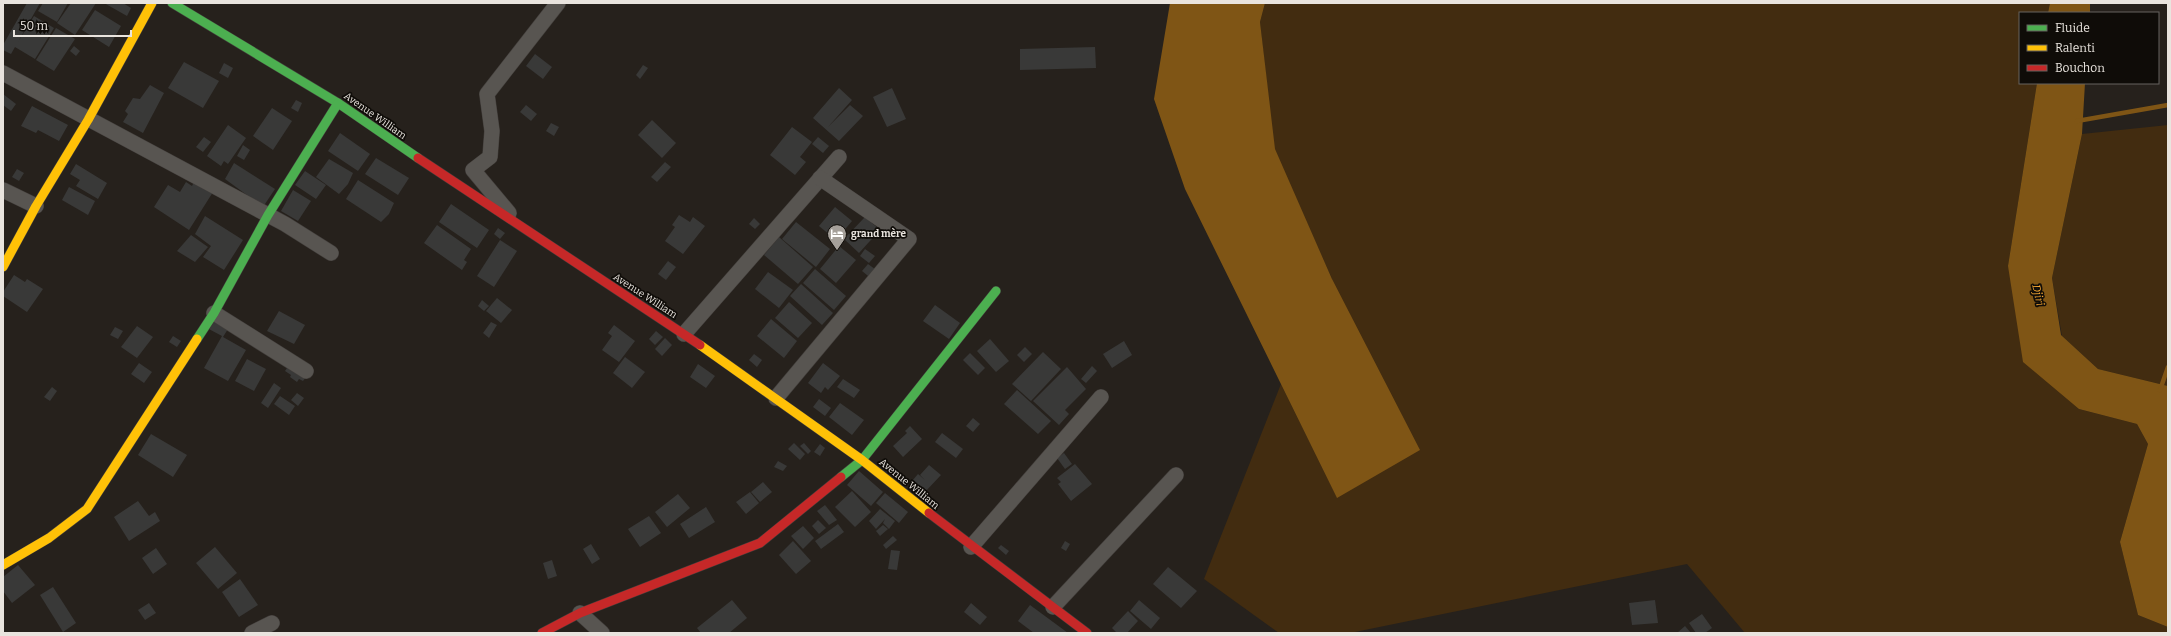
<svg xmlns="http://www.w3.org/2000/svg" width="2171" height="636" font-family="Bitter,serif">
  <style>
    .green { fill: #422c10 }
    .water { fill: #7f5515 }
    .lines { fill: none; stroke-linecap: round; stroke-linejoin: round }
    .stream { stroke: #7f5515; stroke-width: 4.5 }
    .building { fill: #393938 }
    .street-casing { stroke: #423e3b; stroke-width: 16 }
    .fast-casing { stroke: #423e3b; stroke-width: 10 }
    .slow-casing { stroke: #423e3b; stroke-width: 10 }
    .jam-casing { stroke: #423e3b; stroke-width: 10 }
    .street { stroke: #585551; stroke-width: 15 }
    .fast { stroke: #4caf50; stroke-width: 9 }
    .slow { stroke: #ffc107; stroke-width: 9 }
    .jam { stroke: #c62828; stroke-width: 9 }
    .labels { text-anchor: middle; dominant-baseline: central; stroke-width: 3.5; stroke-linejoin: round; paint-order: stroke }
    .street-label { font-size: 10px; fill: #e9e4de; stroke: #0f0c08 }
    .poi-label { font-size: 10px; font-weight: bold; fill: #e9e4de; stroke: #0f0c08; text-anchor: start }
    .water-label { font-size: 11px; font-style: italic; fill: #fbab35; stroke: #0f0c08 }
  </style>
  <rect width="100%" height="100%" fill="#26211c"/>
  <g class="green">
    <polygon points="1265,3 2050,3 2048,13 2020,13 2020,83 2037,83 2008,266 2079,409 2137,424 2148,444 2120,542 2138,615 2168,627 2168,633 1745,633 1687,564 1350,633 1279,633 1204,579 1281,384 1337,497 1332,279 1274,149 1260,22"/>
    <polygon points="2168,125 2168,386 2098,369 2062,336 2052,278 2082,134"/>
  </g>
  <g class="water">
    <polygon points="1170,3 1265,3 1260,22 1275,149 1332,279 1420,450 1337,498 1185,189 1154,99"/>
    <polygon points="2050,3 2090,3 2090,13 2048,13"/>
    <polygon points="2037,83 2085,83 2082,134 2052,278 2061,335 2098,369 2168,386 2168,627 2138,615 2120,542 2148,444 2137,424 2079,409 2023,362 2008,266"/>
  </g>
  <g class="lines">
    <g class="stream">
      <polyline points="2077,121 2168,105"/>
      <polyline points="2160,390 2168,367"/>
    </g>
  </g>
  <g class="building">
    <polygon points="27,3 40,3 18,42 34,16 54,28 35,59 15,47 11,54 3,50 3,45"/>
    <polygon points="43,3 68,3 57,22 38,11"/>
    <polygon points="71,3 96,3 75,35 57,23"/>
    <polygon points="104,3 123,3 131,8 127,16"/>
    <polygon points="95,10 121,26 109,47 82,30"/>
    <polygon points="56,28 75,39 54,71 36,60"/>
    <polygon points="74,46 80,51 76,56 70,51"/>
    <polygon points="1095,47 1096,68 1020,70 1020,49"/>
    <polygon points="535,54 552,67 543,79 526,66"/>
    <polygon points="184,62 219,81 203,108 168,88"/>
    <polygon points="224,63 233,68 228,78 219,73"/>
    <polygon points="643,65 648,68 640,79 636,75"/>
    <polygon points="150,85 164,93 143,133 123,122 128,114 125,111 133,98 140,99"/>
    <polygon points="839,88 852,100 828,127 850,105 863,116 839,141 813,118"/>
    <polygon points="892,88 906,119 887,127 873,97"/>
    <polygon points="3,94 16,104 11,111 3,105"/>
    <polygon points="296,100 302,103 298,112 291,108"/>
    <polygon points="526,105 537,114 531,121 520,112"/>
    <polygon points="32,106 68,125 59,141 38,130 36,133 21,126"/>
    <polygon points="272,108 292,121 273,150 253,136"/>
    <polygon points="652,120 676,143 662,158 638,135"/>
    <polygon points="551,123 559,127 554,136 546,131"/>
    <polygon points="228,125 246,138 228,164 224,161 221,166 207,156"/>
    <polygon points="792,127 812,142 800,157 806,162 795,175 770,155"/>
    <polygon points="340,133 370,154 358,171 328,151"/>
    <polygon points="204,137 211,142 203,152 196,147"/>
    <polygon points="818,137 829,146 823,153 812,144"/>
    <polygon points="243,145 250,150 244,160 237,156"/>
    <polygon points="376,158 409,178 398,195 365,174"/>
    <polygon points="329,159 353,173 348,184 339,194 316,177"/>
    <polygon points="665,162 671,167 657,182 651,177"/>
    <polygon points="234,163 275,189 263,207 225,179"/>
    <polygon points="76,164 107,183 98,199 76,186 80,180 70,174"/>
    <polygon points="17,169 24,173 19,181 12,177"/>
    <polygon points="305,171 326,185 316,199 295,185"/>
    <polygon points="195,180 213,192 189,230 154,207 168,185 180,192 186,182 192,186"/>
    <polygon points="358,180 394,203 389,214 381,222 346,199"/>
    <polygon points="69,187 95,201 88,215 62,200"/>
    <polygon points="293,190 311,201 298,221 281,211"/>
    <polygon points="451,204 489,230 477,248 439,222"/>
    <polygon points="835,207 852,221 836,240 819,226"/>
    <polygon points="679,215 690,222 693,217 705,226 683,254 665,241 675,227 672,225"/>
    <polygon points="205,216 243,240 224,270 203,257 211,246 195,234"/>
    <polygon points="865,217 880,230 859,253 844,239"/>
    <polygon points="754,218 760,224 755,229 749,224"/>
    <polygon points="796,222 830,249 816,267 782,239"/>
    <polygon points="437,225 471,249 464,260 467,262 462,270 424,243"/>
    <polygon points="498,228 505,233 500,239 494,234"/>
    <polygon points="191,235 208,247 195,262 177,251"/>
    <polygon points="779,237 813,267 798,284 764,255"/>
    <polygon points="500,240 517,251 494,287 477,276"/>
    <polygon points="839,246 856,260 836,283 820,269"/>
    <polygon points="865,249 875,256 869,263 860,256"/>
    <polygon points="668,261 676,267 666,280 658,274"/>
    <polygon points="868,264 879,272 873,280 862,271"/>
    <polygon points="815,269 846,296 834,310 803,283"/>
    <polygon points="768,272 793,290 779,308 755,289"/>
    <polygon points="14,275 25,282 27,279 43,289 27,312 3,296 3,292"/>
    <polygon points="801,284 833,313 822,325 790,296"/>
    <polygon points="497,298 512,310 501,323 486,311"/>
    <polygon points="482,300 489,306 484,311 478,306"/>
    <polygon points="789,302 812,323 798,338 775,318"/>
    <polygon points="935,305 960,323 949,339 923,321"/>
    <polygon points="279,311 305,325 294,344 267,331"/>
    <polygon points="212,314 231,324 223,337 246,350 228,381 204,368 222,336 205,327"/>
    <polygon points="771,319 797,341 784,358 757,336"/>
    <polygon points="491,322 497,325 489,338 483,333"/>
    <polygon points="614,325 635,341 619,362 602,350 612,336 608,333"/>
    <polygon points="137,326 153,337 137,358 121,347"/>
    <polygon points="115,327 123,331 118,339 110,335"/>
    <polygon points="656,331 663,337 655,345 649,339"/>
    <polygon points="173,336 181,341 177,347 169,342"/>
    <polygon points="665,338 672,345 662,356 655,349"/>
    <polygon points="990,339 1009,361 996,372 977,351"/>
    <polygon points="1124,341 1132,355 1112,368 1103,354"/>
    <polygon points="1025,347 1032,354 1024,362 1017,355"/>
    <polygon points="1043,352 1061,369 1031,401 1012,384"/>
    <polygon points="970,353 985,368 978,375 963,360"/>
    <polygon points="754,354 762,360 757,367 749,360"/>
    <polygon points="625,357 645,372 632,388 613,373"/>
    <polygon points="247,359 266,369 254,391 235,381"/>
    <polygon points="139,363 152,372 144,383 131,374"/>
    <polygon points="823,363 840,376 828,390 825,387 821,393 808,383"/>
    <polygon points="698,364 715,376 706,388 690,377"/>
    <polygon points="289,365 307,376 303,381 299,379 297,382 290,377 291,375 285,371"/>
    <polygon points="1092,366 1097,371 1086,383 1081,379"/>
    <polygon points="1067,367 1086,389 1065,410 1069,414 1059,425 1033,401"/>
    <polygon points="843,379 860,390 854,398 837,387"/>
    <polygon points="274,383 281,388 268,408 261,403"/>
    <polygon points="52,387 57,391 50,401 44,397"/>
    <polygon points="1017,390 1051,421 1038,434 1004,404"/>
    <polygon points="297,393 304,398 298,406 291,400"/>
    <polygon points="280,396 295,406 289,415 274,404"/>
    <polygon points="819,399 831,408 825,416 813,407"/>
    <polygon points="840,403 864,420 852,435 829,417"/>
    <polygon points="973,418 980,424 973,432 966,426"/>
    <polygon points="910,426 922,439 903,457 893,446 907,433 905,431"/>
    <polygon points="942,433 963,449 956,458 935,442"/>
    <polygon points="151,434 187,455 173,477 138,455"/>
    <polygon points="794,443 805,454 800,460 788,449"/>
    <polygon points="804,443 811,451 808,454 800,446"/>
    <polygon points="820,444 825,448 820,456 814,452"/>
    <polygon points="1064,453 1072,464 1065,469 1057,458"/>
    <polygon points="778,461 787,466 783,471 774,467"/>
    <polygon points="1075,464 1092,484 1071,501 1058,484 1061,482 1057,478"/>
    <polygon points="929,465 941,475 925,492 912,481 918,474 925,480 920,475"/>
    <polygon points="859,471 883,492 871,506 847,485"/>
    <polygon points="763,482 772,492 760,502 751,492"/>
    <polygon points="852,491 871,512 855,527 835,507"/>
    <polygon points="750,492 759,503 746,514 736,502"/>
    <polygon points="885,493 908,512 899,523 876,503"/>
    <polygon points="678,494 690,508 667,527 655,512"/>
    <polygon points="138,501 149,516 155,512 160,521 129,541 114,517"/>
    <polygon points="825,505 837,520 829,525 817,511"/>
    <polygon points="706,507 715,522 689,538 680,524"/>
    <polygon points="880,509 895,521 889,529 883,523 885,519 876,529 869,521"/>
    <polygon points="649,516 661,533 640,547 628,529"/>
    <polygon points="818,520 826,528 819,534 812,526"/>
    <polygon points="838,524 844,532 821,549 815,541"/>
    <polygon points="883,525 888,529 880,536 876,531"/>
    <polygon points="803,526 814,538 803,549 791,536"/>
    <polygon points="893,536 897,540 886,549 883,545"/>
    <polygon points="793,541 811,561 796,574 779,555"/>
    <polygon points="1065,541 1070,544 1066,551 1061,548"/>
    <polygon points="591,544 600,559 592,564 583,549"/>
    <polygon points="1001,545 1009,551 1006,555 998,548"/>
    <polygon points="215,547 237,573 218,589 196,563"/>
    <polygon points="156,548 167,564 153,574 142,558"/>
    <polygon points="891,550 900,551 897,570 888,569"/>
    <polygon points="552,560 557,576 548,579 543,563"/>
    <polygon points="18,565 35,585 12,603 3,591 3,577"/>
    <polygon points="1168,567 1197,591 1181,608 1153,584"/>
    <polygon points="240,579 258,605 239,617 222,592"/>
    <polygon points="53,587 76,623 63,632 40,595"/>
    <polygon points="732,600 747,618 729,633 701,633 697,628"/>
    <polygon points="1139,600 1160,618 1151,629 1130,611"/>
    <polygon points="1655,600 1658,623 1632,625 1629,603"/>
    <polygon points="149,603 156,613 145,620 138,610"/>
    <polygon points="971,603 987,617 980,625 964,612"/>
    <polygon points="1030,605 1068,633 1034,633 1018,621"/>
    <polygon points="1128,611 1138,621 1127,633 1117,633 1112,628"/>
    <polygon points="1702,614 1712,628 1705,633 1696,633 1689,623"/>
    <polygon points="1685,626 1691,633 1677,633"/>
  </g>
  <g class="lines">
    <g class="street-casing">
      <g id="street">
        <polyline points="3,73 285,224 331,253"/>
        <polyline points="3,190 36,206"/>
        <polyline points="509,213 473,170 490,157 492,131 487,94 558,3"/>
        <polyline points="214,313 306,371"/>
        <polyline points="684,334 839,157"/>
        <polyline points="776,398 909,239 820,178"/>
        <polyline points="971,547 1101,397"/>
        <polyline points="1053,607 1176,475"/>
        <polyline points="580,613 602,633"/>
        <polyline points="252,633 272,623"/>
      </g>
    </g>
    <g class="fast-casing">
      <g id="fast">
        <polyline points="172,3 338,103 418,158"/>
        <polyline points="197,339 214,313 268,215 338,103"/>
        <polyline points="841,477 862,460 996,291"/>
      </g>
    </g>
    <g class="slow-casing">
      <g id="slow">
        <polyline points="3,267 36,206 88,120 152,3"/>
        <polyline points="700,345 862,460 929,513"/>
        <polyline points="3,565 49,538 87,509 197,339"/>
      </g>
    </g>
    <g class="jam-casing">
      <g id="jam">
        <polyline points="418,158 700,345"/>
        <polyline points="929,513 1087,633"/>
        <polyline points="542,633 580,613 760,543 841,477"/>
      </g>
    </g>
    <use href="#street" class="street"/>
    <use href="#fast" class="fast"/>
    <use href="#slow" class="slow"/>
    <use href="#jam" class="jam"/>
  </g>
  <defs>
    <g id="hotel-pin" transform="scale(1)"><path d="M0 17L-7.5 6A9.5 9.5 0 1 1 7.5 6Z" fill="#a5a09a" stroke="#0f0c08"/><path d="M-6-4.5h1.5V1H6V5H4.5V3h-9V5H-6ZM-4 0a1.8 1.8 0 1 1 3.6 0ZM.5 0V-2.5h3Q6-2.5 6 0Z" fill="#fff"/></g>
  </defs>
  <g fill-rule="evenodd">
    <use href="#hotel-pin" x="837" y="234"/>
  </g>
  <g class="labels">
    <g class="street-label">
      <text transform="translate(375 116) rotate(35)">Avenue William</text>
      <text transform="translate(645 296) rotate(33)">Avenue William</text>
      <text transform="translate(909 484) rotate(39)">Avenue William</text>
    </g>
    <g class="poi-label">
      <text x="851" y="234">grand mère</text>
    </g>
    <g class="water-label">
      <text transform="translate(2038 295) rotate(78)">Djiri</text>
    </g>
  </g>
  <rect width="2171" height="636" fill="none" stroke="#e9e4de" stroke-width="8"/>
  <rect x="2019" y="12" width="140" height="72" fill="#0f0c08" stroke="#66625e"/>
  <rect x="2027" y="25" width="20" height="6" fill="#4caf50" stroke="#66625e"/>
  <text x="2055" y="32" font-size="12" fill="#e9e4de">Fluide</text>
  <rect x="2027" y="45" width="20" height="6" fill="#ffc107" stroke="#66625e"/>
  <text x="2055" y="52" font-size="12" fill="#e9e4de">Ralenti</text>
  <rect x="2027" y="65" width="20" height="6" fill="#c62828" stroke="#66625e"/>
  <text x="2055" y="72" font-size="12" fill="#e9e4de">Bouchon</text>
  <path d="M14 30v6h117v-6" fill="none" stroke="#e9e4de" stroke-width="2"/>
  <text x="20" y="30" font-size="12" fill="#e9e4de" stroke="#0f0c08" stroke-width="3" paint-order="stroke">50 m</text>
</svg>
